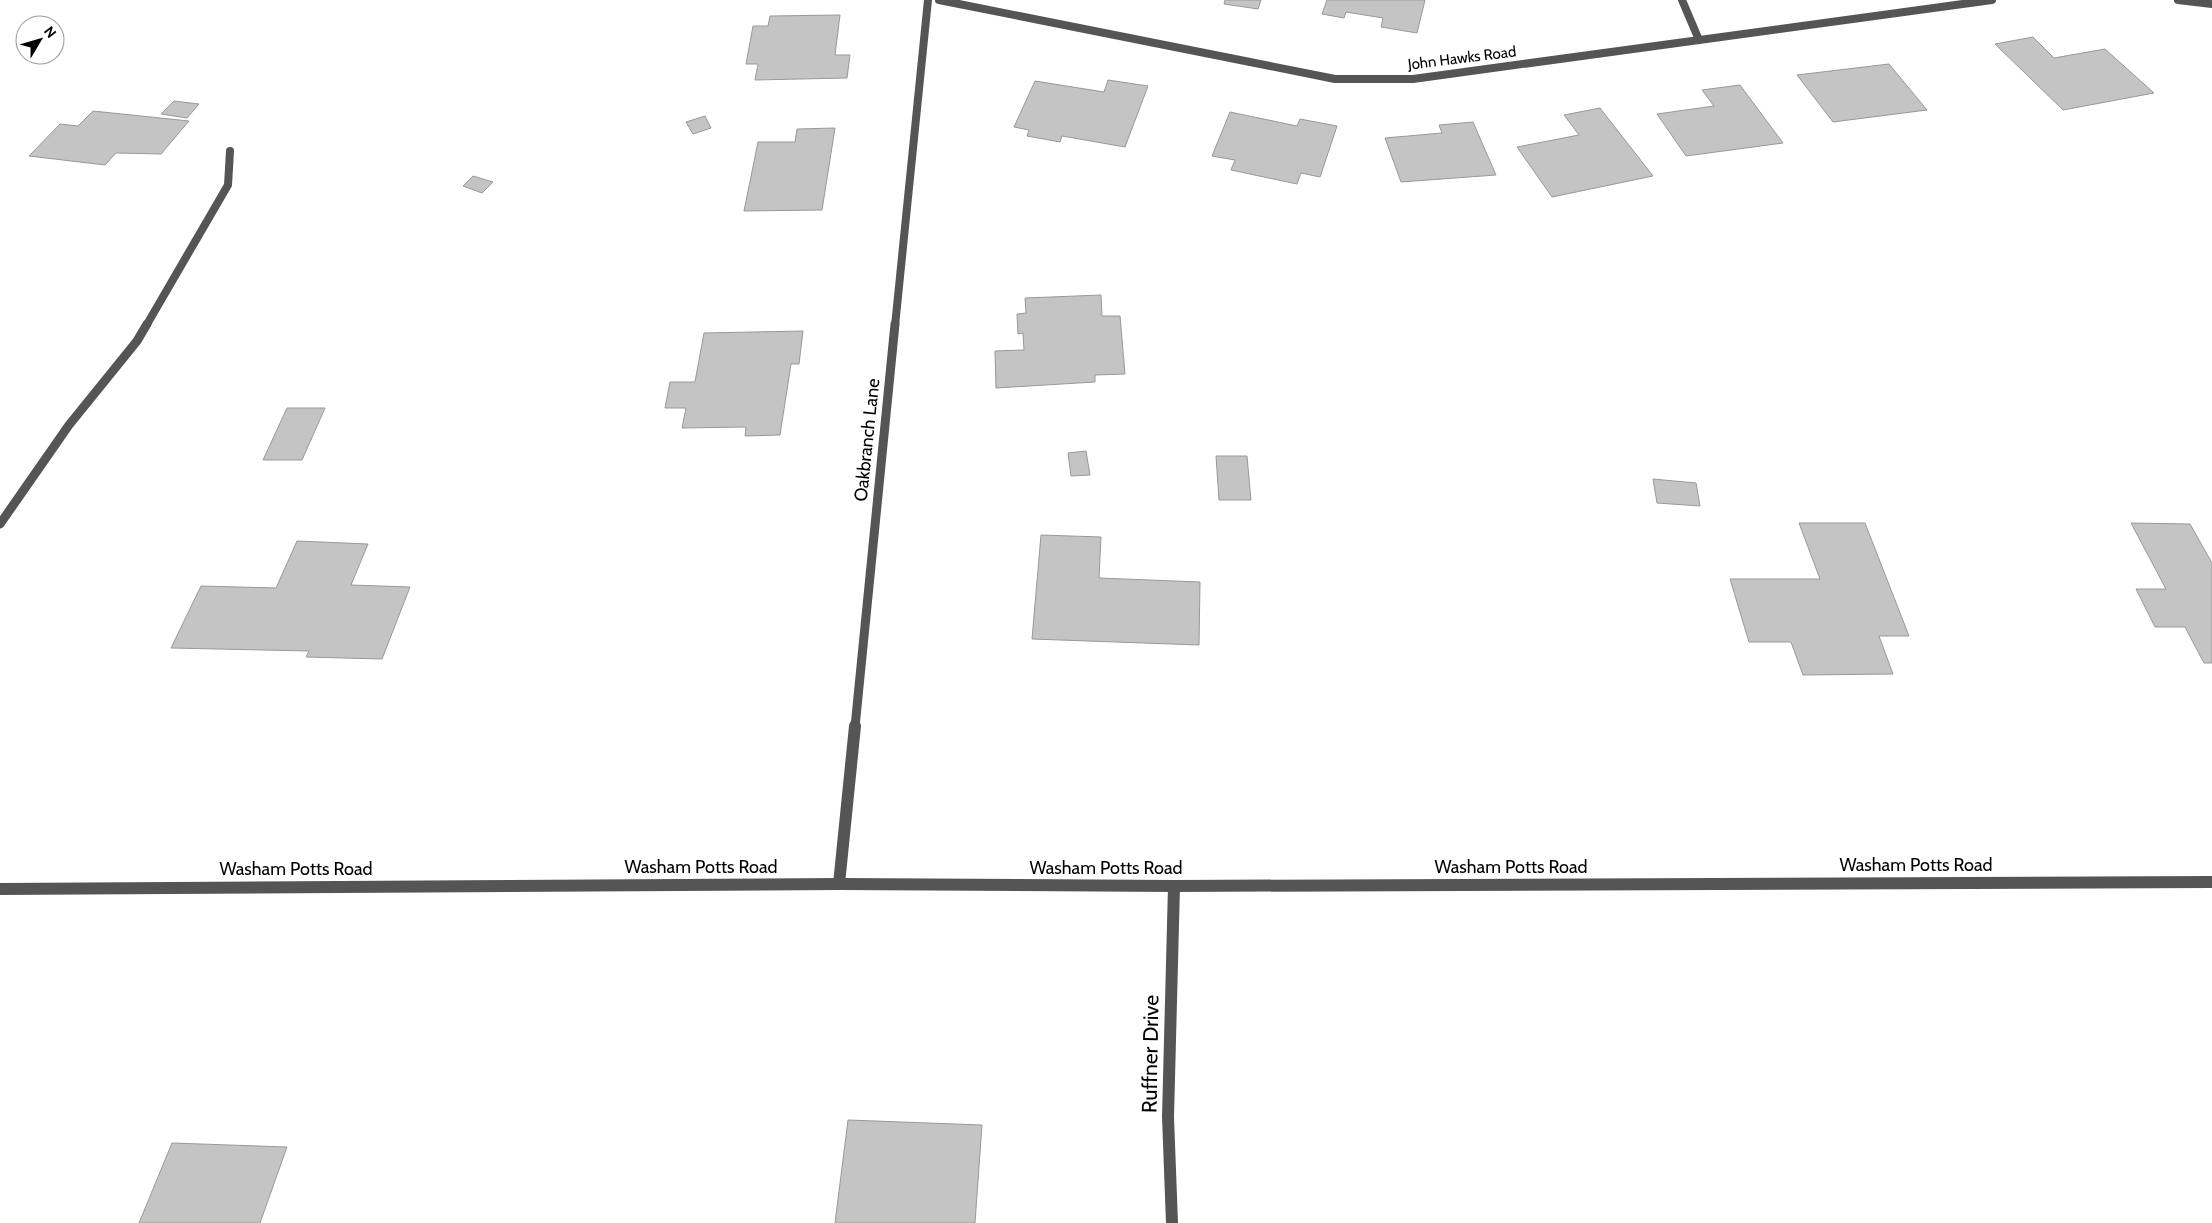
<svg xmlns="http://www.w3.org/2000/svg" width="2212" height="1223" font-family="Cabin,sans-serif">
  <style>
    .building { fill: #c4c4c4; stroke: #999 }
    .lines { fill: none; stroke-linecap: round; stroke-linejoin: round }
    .service-far1 { stroke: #555; stroke-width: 8 }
    .service { stroke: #555; stroke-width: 9 }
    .minor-far2 { stroke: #555; stroke-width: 8 }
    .minor-far1 { stroke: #555; stroke-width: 9 }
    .minor { stroke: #555; stroke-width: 12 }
    .tertiary { stroke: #555; stroke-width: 12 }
    .labels { text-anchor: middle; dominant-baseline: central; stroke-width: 4; stroke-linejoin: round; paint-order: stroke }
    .far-street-label { font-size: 15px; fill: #000; stroke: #fff }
    .street-label { font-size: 18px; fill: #000; stroke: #fff }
    .near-street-label { font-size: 21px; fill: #000; stroke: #fff }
  </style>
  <rect width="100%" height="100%" fill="#fff"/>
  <g class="building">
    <polygon points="1225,0 1261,0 1258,9 1224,4"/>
    <polygon points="1327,0 1425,0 1417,33 1381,27 1383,18 1346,12 1344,18 1322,14"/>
    <polygon points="840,15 835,55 850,55 847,78 755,80 758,64 746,64 753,26 768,26 770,16"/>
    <polygon points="2033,37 2054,58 2105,49 2154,93 2063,110 1995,44"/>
    <polygon points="1889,64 1927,110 1833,122 1797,75"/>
    <polygon points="1108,80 1148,86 1125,147 1062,136 1060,142 1027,136 1029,130 1014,127 1035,81 1104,92"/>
    <polygon points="1740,85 1783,143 1686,156 1657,114 1714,106 1702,90"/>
    <polygon points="174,101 199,104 187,118 161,114"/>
    <polygon points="1600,108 1653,176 1552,197 1517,147 1579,135 1564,115"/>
    <polygon points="93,111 189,121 161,154 116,153 105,165 29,156 60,124 78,126"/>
    <polygon points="1230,112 1297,126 1300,119 1337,126 1320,177 1301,173 1297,184 1231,170 1235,160 1212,156"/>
    <polygon points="705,116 711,128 693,134 686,122"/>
    <polygon points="1473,122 1496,175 1401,182 1385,138 1442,133 1439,125"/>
    <polygon points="835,128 822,210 744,211 758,142 795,142 797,129"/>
    <polygon points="473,176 493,182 482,193 463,186"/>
    <polygon points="1101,295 1102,316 1120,316 1125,374 1095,375 1095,382 996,388 995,351 1024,350 1023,333 1018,334 1017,314 1026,313 1025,298"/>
    <polygon points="803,331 799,364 791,364 780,435 745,436 746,427 682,428 686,408 665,408 670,382 695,382 704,333"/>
    <polygon points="287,408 325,408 302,460 263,460"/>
    <polygon points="1086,451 1090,475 1071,476 1068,453"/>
    <polygon points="1216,456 1247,456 1251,500 1219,500"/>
    <polygon points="1653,479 1696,483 1700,506 1657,503"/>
    <polygon points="1799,523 1865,523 1909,636 1879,636 1893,674 1803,675 1791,642 1749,642 1730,579 1820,579"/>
    <polygon points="2131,523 2190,524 2212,563 2212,663 2204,663 2185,627 2155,627 2136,589 2166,589"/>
    <polygon points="1041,535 1101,537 1099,578 1200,582 1199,645 1032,639"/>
    <polygon points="297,541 368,544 351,585 410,587 382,659 306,657 309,651 171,648 201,586 276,588"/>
    <polygon points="848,1120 982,1125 975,1223 835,1223"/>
    <polygon points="172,1143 287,1147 260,1223 139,1223"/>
  </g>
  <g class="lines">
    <polyline class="service-far1" points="146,326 228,185 230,151"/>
    <polyline class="service" points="0,524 69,425 137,341 147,324"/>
    <g class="minor-far2">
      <polyline points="939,0 1335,79 1413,79 1992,0"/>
      <polyline points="1682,0 1699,40"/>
      <polyline points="2178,0 2212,4"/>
      <polyline points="895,326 928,0"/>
    </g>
    <polyline class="minor-far1" points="855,727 895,324"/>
    <g class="minor">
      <polyline points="839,884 855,726"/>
      <polyline points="1172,1223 1168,1117 1174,886"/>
    </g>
    <polyline class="tertiary" points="0,889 839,884 1174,886 2212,882"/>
  </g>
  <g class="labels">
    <g class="far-street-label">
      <text transform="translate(1462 58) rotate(-7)">John Hawks Road</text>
    </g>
    <g class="street-label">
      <text transform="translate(867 440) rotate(-84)">Oakbranch Lane</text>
      <text x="1916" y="865">Washam Potts Road</text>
      <text x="701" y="867">Washam Potts Road</text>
      <text x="1511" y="867">Washam Potts Road</text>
      <text x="1106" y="868">Washam Potts Road</text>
      <text x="296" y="869">Washam Potts Road</text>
    </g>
    <g class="near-street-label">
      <text transform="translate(1150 1054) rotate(-89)">Ruffner Drive</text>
    </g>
  </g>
  <g transform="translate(40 40) rotate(52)"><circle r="24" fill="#ffffff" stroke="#999999"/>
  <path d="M0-4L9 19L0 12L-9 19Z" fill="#000000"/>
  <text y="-8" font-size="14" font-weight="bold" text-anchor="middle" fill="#000000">N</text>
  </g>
</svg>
